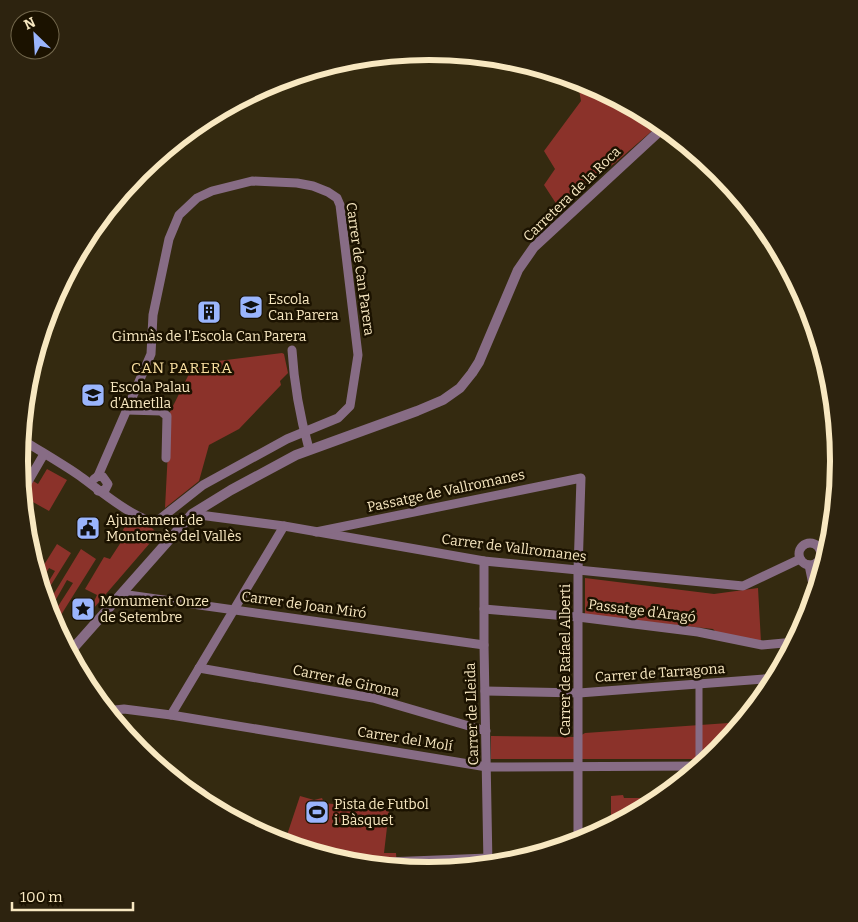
<svg xmlns="http://www.w3.org/2000/svg" width="858" height="922" font-family="Bitter,serif">
  <style>
    .green { fill: #8b322a }
    .lines { fill: none; stroke-linecap: round; stroke-linejoin: round }
    .pedestrian { stroke: #876c85; stroke-width: 7 }
    .minor { stroke: #876c85; stroke-width: 9 }
    .tertiary { stroke: #876c85; stroke-width: 10 }
    .labels { text-anchor: middle; dominant-baseline: central; stroke-width: 5; stroke-linejoin: round; paint-order: stroke }
    .street-label { font-size: 14px; fill: #f8e8c1; stroke: #1b1200 }
    .poi-label { font-size: 14px; fill: #f8e8c1; stroke: #1b1200; text-anchor: start }
    .neighbourhood-label { font-size: 15px; letter-spacing: 1px; fill: #fae0a0; stroke: #1b1200 }
    .rim { fill: none; stroke: #f8e8c1; stroke-width: 6 }
  </style>
  <rect width="100%" height="100%" fill="#342a10"/>
  <g class="green">
    <polygon points="577,79 586,82 661,123 615,163 557,205 544,185 555,169 544,151 581,101"/>
    <polygon points="282,353 284,354 288,373 280,381 281,385 239,429 209,445 199,481 165,508 170,412 194,364"/>
    <polygon points="47,469 67,480 49,511 24,497 33,481 38,484"/>
    <polygon points="131,517 152,528 156,532 156,536 87,616 97,595 85,589 104,557 110,559 125,536 121,533"/>
    <polygon points="57,544 71,553 46,593 43,591 55,571 49,568 41,581 37,576"/>
    <polygon points="81,549 96,559 61,615 55,611 73,583 67,580 54,603 50,600"/>
    <polygon points="585,578 714,594 758,588 761,642 718,634 713,629 585,615"/>
    <polygon points="743,722 719,751 710,759 491,759 491,736 578,737 585,733"/>
    <polygon points="623,795 624,798 662,798 611,827 611,796"/>
    <polygon points="300,796 314,800 322,798 324,803 389,810 384,853 396,853 397,868 349,863 272,840 259,833 265,829 287,835"/>
  </g>
  <g class="lines">
    <g class="pedestrian">
      <polyline points="699,684 699,766"/>
      <polyline points="386,861 488,857"/>
    </g>
    <g class="minor">
      <path d="M292,350c2,33 8,67 17,99"/>
      <polyline points="127,410 161,411 167,416 166,458"/>
      <path d="M21,439c19,12 38,23 56,35 19,13 57,46 79,48l47,-37 84,-46 51,-21 12,-12 8,-51 -18,-150 -3,-7 -9,-6 -15,-6 -16,-3 -45,-2 -40,10 -15,7 -18,17 -10,24 -16,76 -2,39 -53,122"/>
      <polyline points="94,479 98,476 103,477 108,484 105,490 98,491"/>
      <polyline points="22,492 44,454"/>
      <polyline points="192,514 284,526 484,561 743,586 800,559"/>
      <polyline points="316,532 581,478 578,570 578,842"/>
      <circle cx="810" cy="554" r="11"/>
      <polyline points="820,550 830,546"/>
      <polyline points="484,561 484,645 488,865"/>
      <polyline points="809,565 815,594"/>
      <polyline points="121,594 484,645"/>
      <polyline points="484,609 578,617 698,632 762,645 795,642"/>
      <polyline points="199,668 373,698 486,731"/>
      <polyline points="485,691 579,693 776,678"/>
      <polyline points="106,711 124,709 171,715 487,767 701,766"/>
      <polyline points="171,715 284,526"/>
      <polyline points="138,750 148,759"/>
      <polyline points="164,771 202,793 231,818"/>
    </g>
    <polyline class="tertiary" points="69,653 192,514 231,490 296,455 417,411 443,400 460,388 472,373 479,362 518,270 534,247 665,126"/>
  </g>
  <defs>
    <g id="school-square" transform="scale(1.25)"><rect x="-9" y="-9" width="18" height="18" rx="4" fill="#9ab5fd" stroke="#1b1200"/><path d="M0-5L7-2L0 1L-7-2ZM-4 1L0 2.5L4 1V4Q0 6-4 4Z" fill="#111"/></g>
    <g id="building-square" transform="scale(1.25)"><rect x="-9" y="-9" width="18" height="18" rx="4" fill="#9ab5fd" stroke="#1b1200"/><path d="M-4-6H4V6H1V3H-1V6H-4ZM-2.5-4.3h1.7v1.8h-1.7ZM.8-4.3h1.7v1.8H.8ZM-2.5-1h1.7V.8h-1.7ZM.8-1h1.7V.8H.8Z" fill="#111"/></g>
    <g id="civic-square" transform="scale(1.25)"><rect x="-9" y="-9" width="18" height="18" rx="4" fill="#9ab5fd" stroke="#1b1200"/><path d="M-.6-6.5H3V-4.5H.6V-3L4-1V1h2V6H-6V1h2V-1L-.6-3ZM-1.2 2.5V6h2.4V2.5Z" fill="#111"/></g>
    <g id="sight-square" transform="scale(1.25)"><rect x="-9" y="-9" width="18" height="18" rx="4" fill="#9ab5fd" stroke="#1b1200"/><path d="M0-6L1.8-2.2L6-1.7L2.9 1.2L3.7 5.4L0 3.3L-3.7 5.4L-2.9 1.2L-6-1.7L-1.8-2.2Z" fill="#111"/></g>
    <g id="stadium-square" transform="scale(1.25)"><rect x="-9" y="-9" width="18" height="18" rx="4" fill="#9ab5fd" stroke="#1b1200"/><path d="M0-5a6.5 5 0 1 0 0 10a6.5 5 0 1 0 0-10ZM-3.5-1.8h7v3.6h-7Z" fill="#111"/></g>
  </defs>
  <g fill-rule="evenodd">
    <use href="#school-square" x="251" y="307"/>
    <use href="#building-square" x="209" y="312"/>
    <use href="#school-square" x="93" y="395"/>
    <use href="#civic-square" x="88" y="528"/>
    <use href="#sight-square" x="83" y="609"/>
    <use href="#stadium-square" x="317" y="812"/>
  </g>
  <g class="labels">
    <g class="street-label">
      <text transform="translate(572 194) rotate(-44)">Carretera de la Roca</text>
      <text transform="translate(360 269) rotate(82)">Carrer de Can Parera</text>
      <text transform="translate(446 491) rotate(-12)">Passatge de Vallromanes</text>
      <text transform="translate(514 548) rotate(7)">Carrer de Vallromanes</text>
      <text transform="translate(304 605) rotate(8)">Carrer de Joan Miró</text>
      <text transform="translate(642 611) rotate(7)">Passatge d'Aragó</text>
      <text transform="translate(565 660) rotate(-90)">Carrer de Rafael Alberti</text>
      <text transform="translate(660 673) rotate(-4)">Carrer de Tarragona</text>
      <text transform="translate(346 681) rotate(12)">Carrer de Girona</text>
      <text transform="translate(472 714) rotate(-92)">Carrer de Lleida</text>
      <text transform="translate(405 739) rotate(9)">Carrer del Molí</text>
    </g>
    <g class="poi-label">
      <text x="268" y="299">Escola<tspan x="268" dy="16">Can Parera</tspan></text>
      <text x="209" y="336" text-anchor="middle">Gimnàs de l'Escola Can Parera</text>
      <text x="110" y="387">Escola Palau<tspan x="110" dy="16">d'Ametlla</tspan></text>
      <text x="106" y="520">Ajuntament de<tspan x="106" dy="16">Montornès del Vallès</tspan></text>
      <text x="100" y="601">Monument Onze<tspan x="100" dy="16">de Setembre</tspan></text>
      <text x="334" y="804">Pista de Futbol<tspan x="334" dy="16">i Bàsquet</tspan></text>
    </g>
    <g class="neighbourhood-label">
      <text x="182" y="368">CAN PARERA</text>
    </g>
  </g>
  <path d="M0 0H858V922H0ZM28 461a401 401 0 1 1 802 0a401 401 0 1 1-802 0Z" fill="#2d230f" fill-rule="evenodd"/>
  <path class="rim" d="M28 461a401 401 0 1 1 802 0a401 401 0 1 1-802 0Z"/>
  <g transform="translate(35 35) rotate(335)"><circle r="24" fill="#1b1200" stroke="#73684d"/>
  <path d="M0-4L9 19L0 12L-9 19Z" fill="#9ab5fd"/>
  <text y="-8" font-size="14" font-weight="bold" text-anchor="middle" fill="#f8e8c1">N</text>
  </g>
  <path d="M12 902v8h121v-8" fill="none" stroke="#f8e8c1" stroke-width="2.5"/>
  <text x="20" y="902" font-size="15" fill="#f8e8c1" stroke="#1b1200" stroke-width="4" paint-order="stroke">100 m</text>
</svg>
